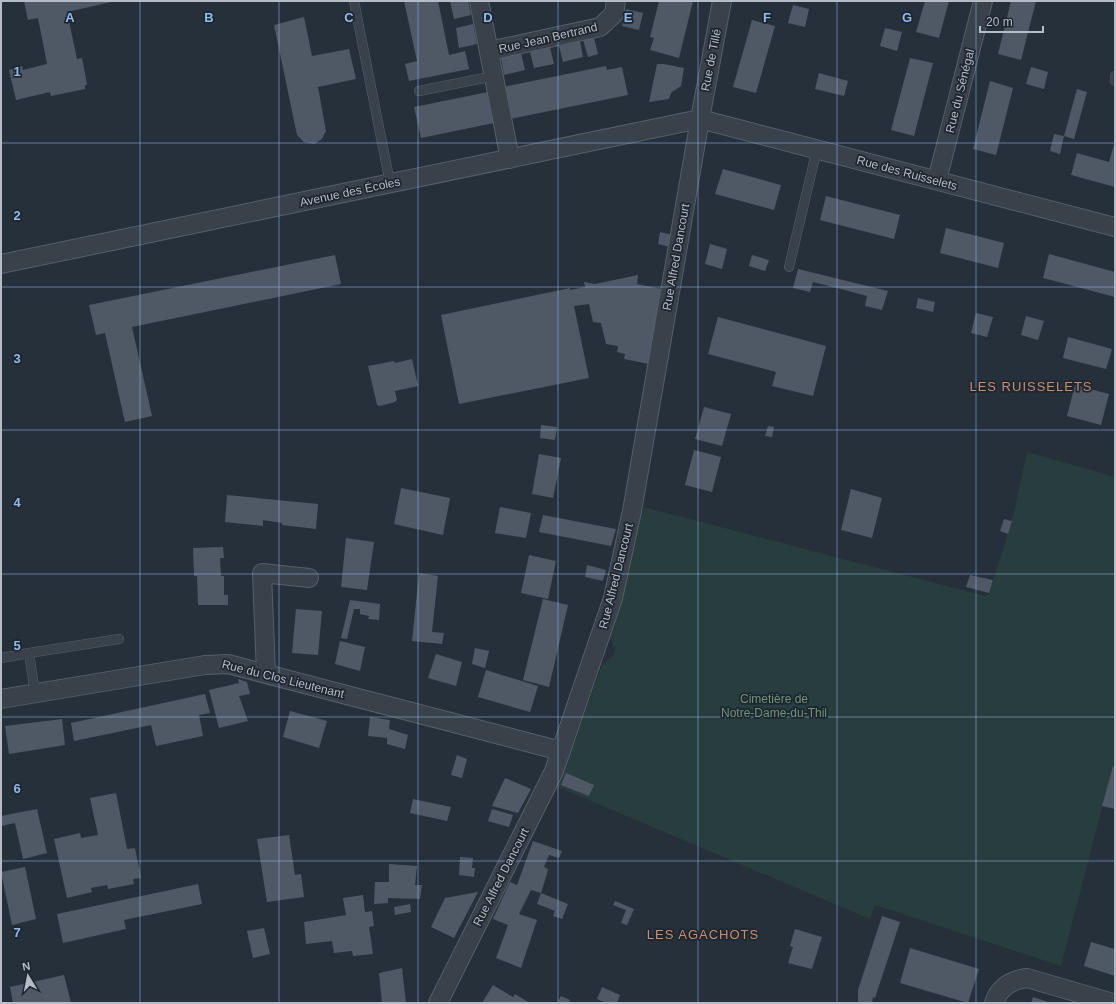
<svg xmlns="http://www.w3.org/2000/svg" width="1116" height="1004" font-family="Arial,sans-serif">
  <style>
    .green { fill: #283d3d }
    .building { fill: #4f5965 }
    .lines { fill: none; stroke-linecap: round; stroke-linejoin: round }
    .lane-casing { stroke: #575f69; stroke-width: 10 }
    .street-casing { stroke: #575f69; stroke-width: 20 }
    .lane { stroke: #39414b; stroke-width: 9 }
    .street { stroke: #39414b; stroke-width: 18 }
    .grid { fill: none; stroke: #91bbef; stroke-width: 1; stroke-opacity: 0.55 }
    .labels { text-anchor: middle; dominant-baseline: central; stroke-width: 3.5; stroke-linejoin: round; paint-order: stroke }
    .street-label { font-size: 12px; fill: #b5bcc6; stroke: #1e2630 }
    .park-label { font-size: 12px; fill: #6e9574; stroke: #1e2630 }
    .neighbourhood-label { font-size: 13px; letter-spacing: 1px; fill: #cb8f6b; stroke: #1e2630 }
    .grid-label { font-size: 13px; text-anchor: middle; font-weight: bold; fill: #91bbef; stroke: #1e2630; stroke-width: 3.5; stroke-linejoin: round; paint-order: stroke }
  </style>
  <rect width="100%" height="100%" fill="#25303b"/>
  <polygon class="green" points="1027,452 1115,477 1115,758 1061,966 875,905 870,919 558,787 602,665 613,656 615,649 609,635 644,507 985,596 989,593 1012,521"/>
  <g class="building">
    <polygon points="24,1 116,1 67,12 77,59 82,58 87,84 85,85 85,89 51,96 50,92 16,100 9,70 22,66 23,70 47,64 38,18 28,20"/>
    <polygon points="404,1 438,1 449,55 465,51 469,69 409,81 405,64 417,61"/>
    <polygon points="450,1 468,1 471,15 454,19"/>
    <polygon points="659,1 693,1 679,58 650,50 654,38 650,37"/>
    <polygon points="925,1 949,1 939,38 916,32"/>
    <polygon points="1011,1 1036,1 1021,60 998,54"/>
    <polygon points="793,5 809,9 805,27 788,23"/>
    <polygon points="626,9 643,13 639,30 622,26"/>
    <polygon points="304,17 312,56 349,49 356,79 318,87 326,131 322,139 314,144 304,142 297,135 274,25"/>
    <polygon points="752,20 775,26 756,93 733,87"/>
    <polygon points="473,24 477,44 459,48 456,28"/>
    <polygon points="885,28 902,32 897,51 880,46"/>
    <polygon points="594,38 598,54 588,57 583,40"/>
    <polygon points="580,41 583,57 563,62 559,46"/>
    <polygon points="550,47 554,64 534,68 530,52"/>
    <polygon points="521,53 525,70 504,75 501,58"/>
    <polygon points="910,58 933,63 914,136 891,130"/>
    <polygon points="657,64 664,64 684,68 681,86 671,93 669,99 649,102"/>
    <polygon points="606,66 607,70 622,67 628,95 510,119 503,87"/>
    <polygon points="1031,67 1048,72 1044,89 1026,84"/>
    <polygon points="819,73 848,81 844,96 815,89"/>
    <polygon points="990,81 1013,88 996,155 973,149"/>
    <polygon points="1077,89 1087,92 1074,139 1064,136"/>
    <polygon points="488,92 494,123 421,138 414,107"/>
    <polygon points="1054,134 1064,136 1060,154 1050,151"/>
    <polygon points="1115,141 1115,187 1071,175 1077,153 1109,162"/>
    <polygon points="723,169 781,185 774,210 715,194"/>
    <polygon points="826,196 900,215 894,239 820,220"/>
    <polygon points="946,228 1004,243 998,268 940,253"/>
    <polygon points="660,232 672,235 670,247 658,244"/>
    <polygon points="710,244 727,249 722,269 705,264"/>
    <polygon points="1049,254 1115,272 1115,297 1043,278"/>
    <polygon points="335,255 341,284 132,327 152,416 125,422 105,333 96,335 89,305"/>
    <polygon points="752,255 769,260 765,271 749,266"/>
    <polygon points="798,269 888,291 882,310 865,306 867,296 841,289 813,282 810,292 793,288"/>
    <polygon points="638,275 637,284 662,289 649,364 624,359 625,354 617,352 618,346 606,344 601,323 593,322 589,304 574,306 589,378 459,404 441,315 570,288 570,290 585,287 584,282 595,284"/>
    <polygon points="918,298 935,302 933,312 916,308"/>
    <polygon points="976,313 993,317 987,337 971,333"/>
    <polygon points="1026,316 1044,321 1038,340 1021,335"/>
    <polygon points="718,317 826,346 813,396 772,386 776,372 708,354"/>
    <polygon points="1068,337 1112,349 1106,369 1063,358"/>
    <polygon points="412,359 418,386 395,391 397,400 395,402 380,406 377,405 368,366 394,361 395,363"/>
    <polygon points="1075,385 1109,394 1101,425 1067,416"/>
    <polygon points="704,407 731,414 722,446 695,439"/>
    <polygon points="541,425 557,427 555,440 540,438"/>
    <polygon points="768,426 774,427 772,437 765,436"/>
    <polygon points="694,450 721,457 712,492 685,485"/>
    <polygon points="539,454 561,458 553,498 532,494"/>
    <polygon points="401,488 450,498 443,535 394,524"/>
    <polygon points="851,489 882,498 872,538 841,530"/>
    <polygon points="227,495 318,504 316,529 282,525 282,523 263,520 263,526 225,522"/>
    <polygon points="500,507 531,513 526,538 495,533"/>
    <polygon points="543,515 616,529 611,546 539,532"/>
    <polygon points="1004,519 1012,521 1008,534 1000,531"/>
    <polygon points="346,538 374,542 367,590 341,587"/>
    <polygon points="223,547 224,558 220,558 221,576 224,576 224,595 228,595 228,605 198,605 197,576 194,576 193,548"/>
    <polygon points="529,555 556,561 548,599 521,593"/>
    <polygon points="587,565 606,570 603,581 585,577"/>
    <polygon points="419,573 438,576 432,632 444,633 442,644 412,641"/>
    <polygon points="970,575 993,580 989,593 966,587"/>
    <polygon points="543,599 568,605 549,687 523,680"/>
    <polygon points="350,600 380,604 379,620 368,619 369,616 360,614 360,609 354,609 347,639 341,638"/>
    <polygon points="296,609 322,611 318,655 292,653"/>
    <polygon points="340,641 365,647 360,671 335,664"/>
    <polygon points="475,648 489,651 485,668 472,664"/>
    <polygon points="436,654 462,662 456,686 428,678"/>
    <polygon points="486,670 538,686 530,712 478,697"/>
    <polygon points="238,679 247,682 250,694 239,696 248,721 219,728 209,690 239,683"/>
    <polygon points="205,694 210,713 199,715 203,736 156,746 151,725 74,741 71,723"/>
    <polygon points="290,711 327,721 319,748 283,737"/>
    <polygon points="370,717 390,720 389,729 408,735 405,749 387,744 387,738 368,736"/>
    <polygon points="62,719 65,745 9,754 5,726"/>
    <polygon points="457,755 467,759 462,778 451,775"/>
    <polygon points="1113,766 1115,767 1115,809 1102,806"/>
    <polygon points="566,773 594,785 589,796 561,785"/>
    <polygon points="505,778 531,789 518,813 492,806"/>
    <polygon points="116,793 127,849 135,848 141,878 133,879 134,884 108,889 107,885 91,888 92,892 67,898 54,839 80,833 81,838 98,835 90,798"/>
    <polygon points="413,799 451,807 447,821 410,813"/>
    <polygon points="37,809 47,853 23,859 15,823 1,826 1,816"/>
    <polygon points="492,809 513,815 509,827 488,821"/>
    <polygon points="289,835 295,875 301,874 304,897 267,902 257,839"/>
    <polygon points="533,841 562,851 559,858 549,855 544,867 548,869 547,874 541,893 531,890 519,914 537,920 521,968 496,958 508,925 493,919 510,882 517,885"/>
    <polygon points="460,857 473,858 472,868 475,868 474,877 459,875"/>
    <polygon points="389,864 417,866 415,885 422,885 420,899 388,898 388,903 374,904 375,882 389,882"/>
    <polygon points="25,867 36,919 12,925 1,872"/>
    <polygon points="198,884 202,904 124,920 126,929 63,943 57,914"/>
    <polygon points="478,892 454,938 431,927 445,898"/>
    <polygon points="541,893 568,904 562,919 553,916 555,911 537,904"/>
    <polygon points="363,895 365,912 372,911 374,926 369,927 373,954 353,956 352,951 334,953 332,941 306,944 304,922 346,915 343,898"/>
    <polygon points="615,901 634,909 627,925 621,923 626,910 613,905"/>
    <polygon points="410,904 411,912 395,915 394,907"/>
    <polygon points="882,916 900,922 875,998 873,997 872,1003 858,1003 858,990"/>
    <polygon points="264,928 270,954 253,958 247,931"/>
    <polygon points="795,929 822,937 812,969 788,963 793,947 790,946"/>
    <polygon points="1091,942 1115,949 1115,976 1084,966"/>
    <polygon points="910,948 979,969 968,1003 900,983"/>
    <polygon points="402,968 406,1003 382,1003 379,973"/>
    <polygon points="64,975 71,1003 13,1003 10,987"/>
    <polygon points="493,985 513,997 515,994 530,1003 482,1003"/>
    <polygon points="602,987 620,995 617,1003 606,1003 597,999"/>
    <polygon points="561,996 570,1000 569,1003 557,1003"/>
    <polygon points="1033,997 1051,1003 1031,1003"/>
  </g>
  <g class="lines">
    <g class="lane-casing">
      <g id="lane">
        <polyline points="354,1 390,183"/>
        <polyline points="1115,76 1115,81"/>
        <polyline points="419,91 494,76"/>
        <polyline points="789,267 817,149"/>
        <polyline points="1,658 29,653"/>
        <polyline points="35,693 29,653 119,639"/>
      </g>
    </g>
    <g class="street-casing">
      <g id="street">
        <polyline points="479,1 510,159"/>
        <polyline points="489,51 600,27 614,14 616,1"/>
        <polyline points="937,180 983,1"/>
        <polyline points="1,264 700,119 1115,227"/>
        <polyline points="266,674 262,573 309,578"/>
        <polyline points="1,699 205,665 228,664 561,751"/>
        <polyline points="438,1003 554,771 613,598 632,511 700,119 722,1"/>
        <path d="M994,1003c5,-16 17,-23 33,-25l86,25"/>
      </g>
    </g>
    <use href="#lane" class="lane"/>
    <use href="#street" class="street"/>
  </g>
  <path class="grid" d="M140,1v1002M279,1v1002M418,1v1002M558,1v1002M698,1v1002M837,1v1002M976,1v1002M1,143h1114M1,287h1114M1,430h1114M1,574h1114M1,717h1114M1,861h1114"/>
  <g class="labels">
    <g class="street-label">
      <text transform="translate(548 38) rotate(-13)">Rue Jean Bertrand</text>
      <text transform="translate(711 60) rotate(-79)">Rue de Tillé</text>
      <text transform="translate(960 91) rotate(-76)">Rue du Sénégal</text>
      <text transform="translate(907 173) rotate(15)">Rue des Ruisselets</text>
      <text transform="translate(350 192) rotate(-12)">Avenue des Écoles</text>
      <text transform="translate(676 257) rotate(-80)">Rue Alfred Dancourt</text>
      <text transform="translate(616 576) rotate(-76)">Rue Alfred Dancourt</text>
      <text transform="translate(283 679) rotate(14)">Rue du Clos Lieutenant</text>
      <text transform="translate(501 877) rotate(-63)">Rue Alfred Dancourt</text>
    </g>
    <g class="park-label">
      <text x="774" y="699">Cimetière de<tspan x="774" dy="14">Notre-Dame-du-Thil</tspan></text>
    </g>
    <g class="neighbourhood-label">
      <text x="1031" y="386">LES RUISSELETS</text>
      <text x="703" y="934">LES AGACHOTS</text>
    </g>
  </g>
  <g class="grid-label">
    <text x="70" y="22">A</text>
    <text x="209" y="22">B</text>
    <text x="349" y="22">C</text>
    <text x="488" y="22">D</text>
    <text x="628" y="22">E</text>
    <text x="767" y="22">F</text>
    <text x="907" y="22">G</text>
    <text x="17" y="76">1</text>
    <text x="17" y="220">2</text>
    <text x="17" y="363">3</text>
    <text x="17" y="507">4</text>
    <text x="17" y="650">5</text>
    <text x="17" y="793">6</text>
    <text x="17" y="937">7</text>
  </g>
  <rect width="1116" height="1004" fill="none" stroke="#b5bcc6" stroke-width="4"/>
  <g transform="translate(28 976) rotate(350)" stroke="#1e2630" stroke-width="3" paint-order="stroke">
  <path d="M0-3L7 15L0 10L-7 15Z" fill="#b5bcc6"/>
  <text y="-6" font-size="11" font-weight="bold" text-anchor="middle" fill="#b5bcc6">N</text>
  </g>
  <path d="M980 26v6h63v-6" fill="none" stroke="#b5bcc6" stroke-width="2"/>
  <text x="986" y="26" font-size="12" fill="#b5bcc6" stroke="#1e2630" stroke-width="3" paint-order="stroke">20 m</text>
</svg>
